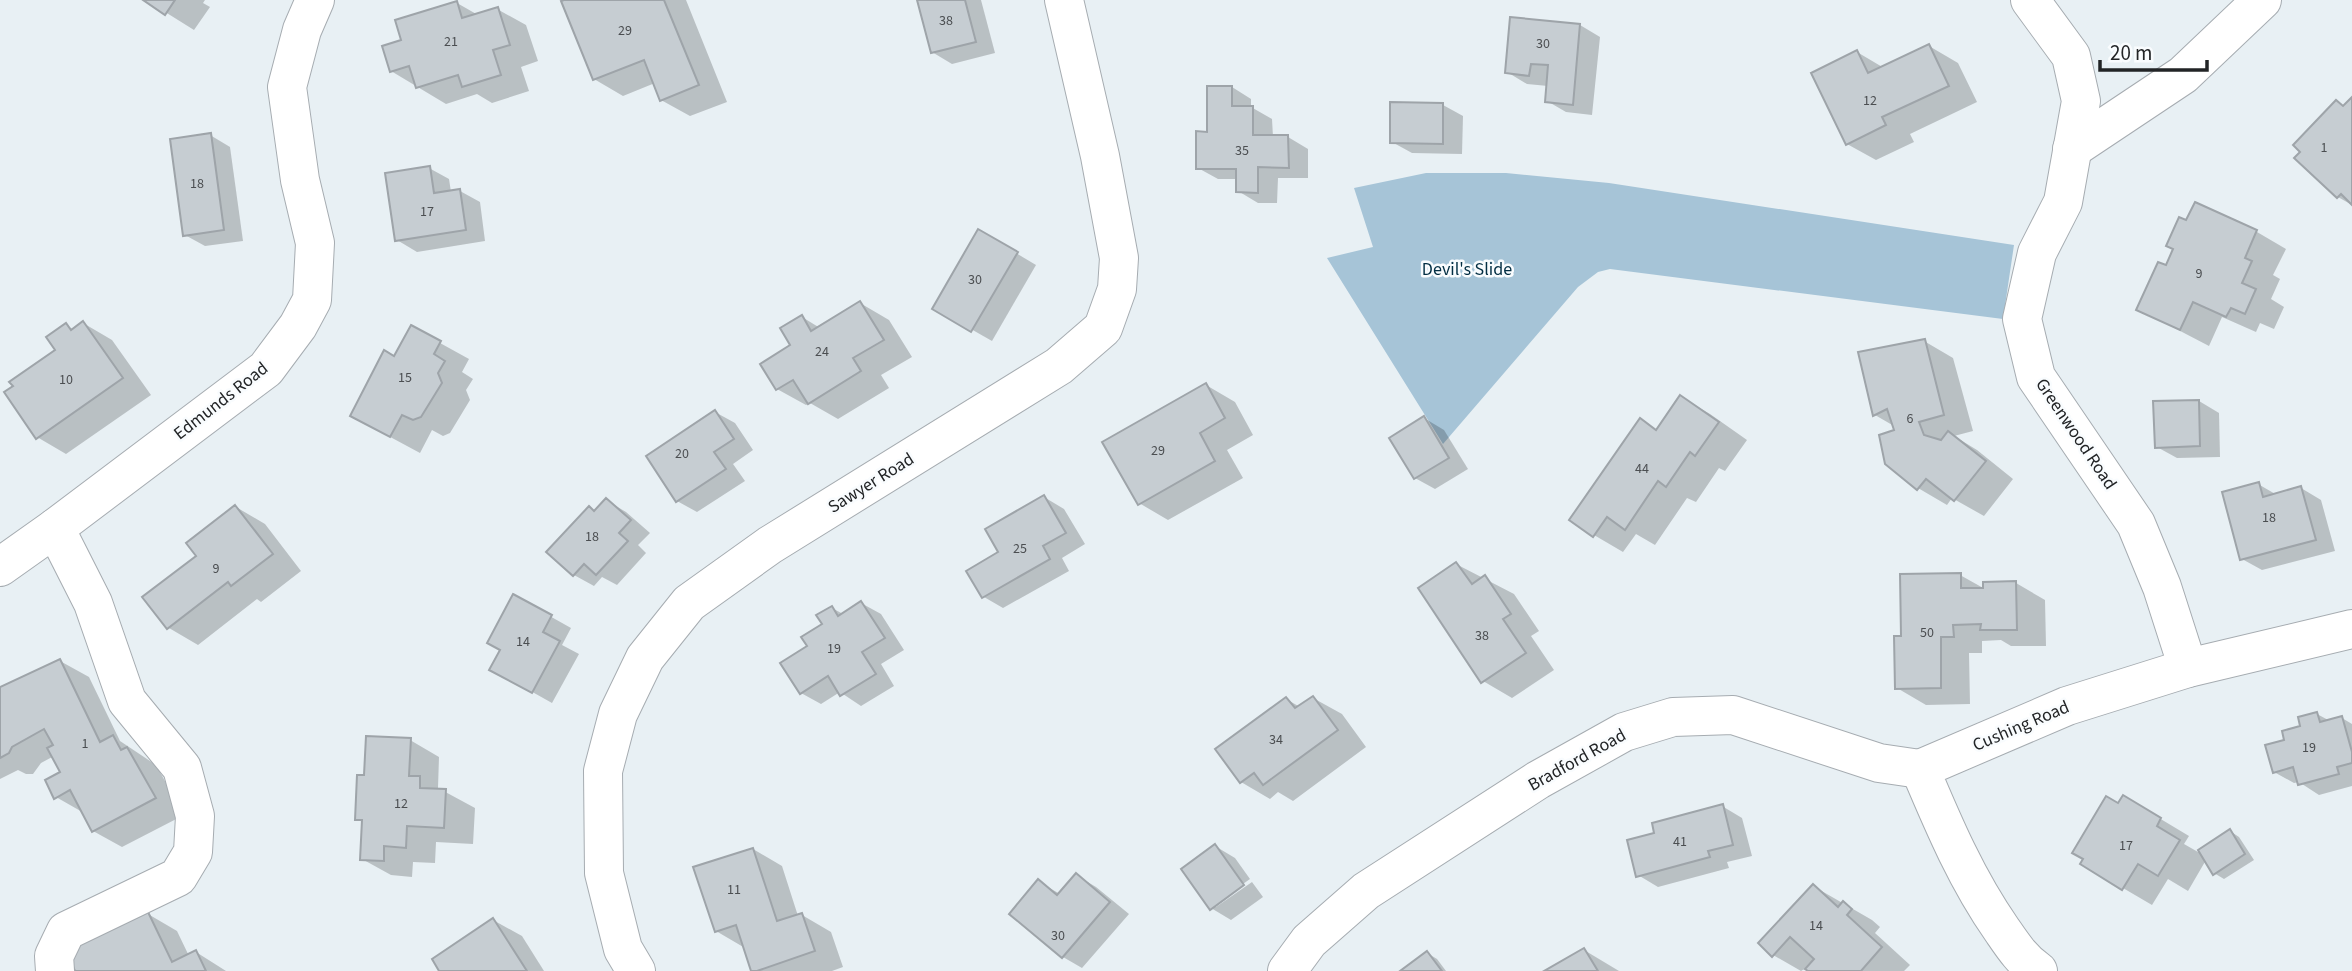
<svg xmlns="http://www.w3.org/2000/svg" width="2352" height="971" font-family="'Source Sans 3',sans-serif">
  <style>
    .green { fill: #a6c4d7 }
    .shadow { fill: #0003 }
    .building { fill: #c6cdd2; stroke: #9ea4a9; stroke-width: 2 }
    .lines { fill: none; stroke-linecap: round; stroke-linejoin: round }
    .minor-casing { stroke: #a6acb1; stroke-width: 40 }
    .minor { stroke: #fff; stroke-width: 38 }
    .labels { text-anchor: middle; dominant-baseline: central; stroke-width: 5; stroke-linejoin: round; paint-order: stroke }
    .number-label { font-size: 14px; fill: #4b4e51 }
    .park-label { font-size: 18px; fill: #022e43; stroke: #f9fcfe }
    .street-label { font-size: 18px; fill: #222426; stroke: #f9fcfe }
  </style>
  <rect width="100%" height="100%" fill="#e8f0f4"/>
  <polygon class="green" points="1426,173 1506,173 1609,183 2014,245 2003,319 1610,269 1598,272 1578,287 1443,444 1327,258 1373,247 1354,188"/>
  <g class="shadow">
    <polygon points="146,0 205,0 203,3 210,7 194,30"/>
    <polygon points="569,0 686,0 727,102 690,116 661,100 655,83 623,96 594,79"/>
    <polygon points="918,0 981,0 995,53 952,64 932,52"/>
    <polygon points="457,3 478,15 497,9 526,25 538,61 521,67 529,91 492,103 477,94 446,104 391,71 403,41"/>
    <polygon points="1580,25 1600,37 1592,115 1566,112 1547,101 1548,86 1527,84 1507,72"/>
    <polygon points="1929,46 1958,63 1977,102 1910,134 1914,142 1876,160 1847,144 1857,52 1884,68"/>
    <polygon points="1232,87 1251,99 1251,107 1272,119 1273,137 1288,137 1308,149 1308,178 1278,178 1277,203 1258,203 1238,191 1238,179 1218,179 1198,168 1209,133"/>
    <polygon points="2352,99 2352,205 2338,197 2336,102 2345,107"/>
    <polygon points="1443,105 1463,116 1462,154 1412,153 1392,142"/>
    <polygon points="210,135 230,147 243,241 205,246 185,235"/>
    <polygon points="429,168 449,179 451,192 460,191 480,202 485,241 417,252 397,240"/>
    <polygon points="2195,204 2257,232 2286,249 2273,275 2280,279 2271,299 2284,307 2274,329 2260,323 2256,332 2222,317 2209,346 2138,309 2167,268"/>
    <polygon points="979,231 1036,265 992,341 934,308"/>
    <polygon points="860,303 889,320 912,357 881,375 889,388 838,419 810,403 806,405 777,389 802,317 820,328"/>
    <polygon points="83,323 112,340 151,395 66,454 37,437 15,387 58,350 66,325 74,330"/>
    <polygon points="411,327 469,359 462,372 473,379 466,390 470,400 450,433 443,436 432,430 420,453 381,432 395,358"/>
    <polygon points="1924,341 1953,358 1973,431 1954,436 1977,450 2013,479 1984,516 1952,498 1947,505 1918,488 1894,426 1875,415"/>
    <polygon points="1206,385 1235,402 1253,435 1227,450 1243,478 1168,520 1139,503"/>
    <polygon points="1681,397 1710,414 1747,440 1725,471 1719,468 1696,502 1687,498 1655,545 1636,534 1623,552 1594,535 1640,421 1657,431"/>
    <polygon points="2199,401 2219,413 2220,457 2177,458 2157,447"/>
    <polygon points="715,412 735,423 753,450 733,464 745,481 697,512 677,501"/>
    <polygon points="1424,418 1444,430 1468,469 1435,489 1415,478"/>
    <polygon points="2258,484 2277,495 2301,488 2321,500 2335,551 2262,570 2242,559"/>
    <polygon points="1044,497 1064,509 1085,544 1062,558 1069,571 1003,608 984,597 1000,553"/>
    <polygon points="606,500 626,512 650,533 638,545 646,553 617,585 602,577 594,586 574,575 589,508 595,512"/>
    <polygon points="236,507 265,524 301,571 261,602 257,599 198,645 169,628 145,597 198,556"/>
    <polygon points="1456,564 1514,594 1539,631 1531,636 1554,670 1512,698 1483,681"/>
    <polygon points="1960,575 1985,589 2016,583 2045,600 2046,646 2011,646 2001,640 1982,641 1982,653 1969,653 1970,704 1926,705 1897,688 1902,638"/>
    <polygon points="514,596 571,628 562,645 579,654 552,703 511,680 502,650"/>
    <polygon points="861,603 881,614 904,650 881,664 894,686 861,706 840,692 821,704 801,693 809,647 832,608 843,614"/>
    <polygon points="60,661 89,677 120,741 156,765 184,815 122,847 93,831 84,813 56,797 63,773 54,756 41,763 33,774 26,774 18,770 0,779 0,689"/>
    <polygon points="1313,698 1342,714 1366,747 1293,801 1278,792 1270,799 1241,782 1286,699 1300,707"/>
    <polygon points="2317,714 2330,721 2342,718 2352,724 2352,786 2319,795 2299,782 2294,783 2274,772 2286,741"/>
    <polygon points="410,740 439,757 438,788 475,808 473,844 436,842 435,863 413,862 412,877 391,875 362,859 364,823 357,819 366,776"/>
    <polygon points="2124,797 2189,836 2184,844 2198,852 2230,831 2239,837 2254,860 2224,879 2214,873 2206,860 2188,891 2168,879 2152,905 2082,864"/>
    <polygon points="1722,806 1742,818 1752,856 1727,862 1729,868 1658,887 1638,875 1656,834"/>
    <polygon points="1215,846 1235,858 1250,879 1216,903 1216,907 1252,882 1263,897 1231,920 1211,908"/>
    <polygon points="753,849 782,866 798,916 802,915 831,932 843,967 832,971 753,971 745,948 716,931"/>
    <polygon points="1076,875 1096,887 1129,914 1082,968 1063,957 1039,882 1060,894"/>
    <polygon points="1813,886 1872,920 1880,927 1875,933 1910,965 1904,971 1810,971 1806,968 1801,971 1773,955"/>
    <polygon points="148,914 177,931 189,956 196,952 226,971 77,971"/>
    <polygon points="493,920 522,936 544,971 441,971"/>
    <polygon points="1584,950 1619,971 1548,971"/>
    <polygon points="1427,953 1437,959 1446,971 1403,971"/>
  </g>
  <g class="building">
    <polygon points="143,0 175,0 165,15"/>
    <polygon points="564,0 664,0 699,85 660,101 644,60 593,80 561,1"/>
    <polygon points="917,0 965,0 976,42 931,53"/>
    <polygon points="457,1 462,18 498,7 510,45 493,50 501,75 462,87 458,75 416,88 409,66 390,72 382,46 401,40 395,20"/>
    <polygon points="1510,17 1580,24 1573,105 1545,102 1548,65 1531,64 1529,76 1505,73"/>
    <polygon points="1929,44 1949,86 1882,117 1886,125 1846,145 1811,73 1857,50 1868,73"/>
    <polygon points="1207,86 1232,86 1232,106 1253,106 1253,135 1288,135 1289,168 1258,167 1258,193 1236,192 1236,169 1196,169 1196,131 1207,132"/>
    <polygon points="2352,97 2352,205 2341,194 2337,198 2294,158 2300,152 2293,145 2336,100 2343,106"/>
    <polygon points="1390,102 1443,103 1443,144 1390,143"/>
    <polygon points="211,133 224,230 183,236 170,139"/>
    <polygon points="430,166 434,193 460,189 466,230 395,241 385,173"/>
    <polygon points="2195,202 2257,230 2245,258 2252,261 2242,283 2256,289 2245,314 2231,308 2226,317 2193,302 2180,330 2136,310 2158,262 2166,265 2173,249 2166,246 2179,217 2186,220"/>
    <polygon points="978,229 1018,252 971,332 932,309"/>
    <polygon points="860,301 884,340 853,358 861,371 808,404 793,380 776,390 760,364 790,345 780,328 802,315 811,331"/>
    <polygon points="83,321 123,378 36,439 4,392 13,386 9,382 55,350 46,337 66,323 71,330"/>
    <polygon points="411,325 441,341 434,354 445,361 438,373 442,383 421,417 413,420 402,415 390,437 350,416 384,350 394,356"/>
    <polygon points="1925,339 1944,415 1919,422 1924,435 1941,440 1948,431 1986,461 1954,501 1926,479 1917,490 1885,464 1879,435 1894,430 1887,409 1873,416 1858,352"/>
    <polygon points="1206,383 1225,418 1200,433 1215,461 1138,505 1102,442"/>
    <polygon points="1680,395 1719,422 1695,456 1690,452 1666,487 1658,481 1625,530 1607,517 1593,537 1569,520 1640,418 1656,430"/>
    <polygon points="2199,400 2200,446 2155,448 2153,401"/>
    <polygon points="715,410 734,439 714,452 726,469 676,502 646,456"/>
    <polygon points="1424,416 1449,458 1414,479 1389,438"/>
    <polygon points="2259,482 2263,497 2301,486 2316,540 2240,560 2222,492"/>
    <polygon points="1044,495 1066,533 1043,546 1050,559 982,598 966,571 998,552 985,529"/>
    <polygon points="606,498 631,520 619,533 628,541 596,575 584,564 573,576 546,552 589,506 594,511"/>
    <polygon points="235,505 273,554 231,586 228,582 167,629 142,597 196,556 186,543"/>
    <polygon points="1456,562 1472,584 1485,575 1511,614 1503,619 1526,653 1481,683 1418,588"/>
    <polygon points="1961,573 1961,588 1983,588 1983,582 2016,581 2017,630 1980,630 1981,624 1953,625 1954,637 1941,637 1941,688 1895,689 1894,636 1901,636 1900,574"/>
    <polygon points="513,594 552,615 543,632 560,641 532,693 489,670 500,650 487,643"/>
    <polygon points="861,601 885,638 862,652 876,674 840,696 828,676 800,694 780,663 807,646 801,637 822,624 816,615 832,606 838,616"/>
    <polygon points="60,659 100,742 113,735 121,750 127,747 156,798 92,832 70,790 54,799 45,780 60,772 47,748 53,745 44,729 12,747 9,753 0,758 0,687"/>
    <polygon points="1313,696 1338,730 1263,785 1254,773 1240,783 1215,749 1286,697 1295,708"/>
    <polygon points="2317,712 2320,722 2342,716 2352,752 2352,763 2337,767 2339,774 2298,785 2293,767 2273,773 2265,745 2284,740 2282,731 2300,726 2298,717"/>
    <polygon points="366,736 411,738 409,776 420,776 420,788 446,789 444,828 407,826 406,848 384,846 384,861 360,860 362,820 355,820 357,775 364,775"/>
    <polygon points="2123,795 2161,818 2157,826 2180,840 2158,876 2138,864 2122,890 2080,864 2083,859 2072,853 2106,796 2118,803"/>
    <polygon points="1723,804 1733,845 1708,851 1710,857 1636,877 1627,840 1654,833 1652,823"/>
    <polygon points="2230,829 2245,854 2213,875 2198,850"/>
    <polygon points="1215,844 1244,885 1210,910 1181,869"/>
    <polygon points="753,848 777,921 802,913 815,951 757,971 751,971 736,925 715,932 693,867"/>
    <polygon points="1076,873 1110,902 1062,958 1009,914 1038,879 1057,895"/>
    <polygon points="1813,884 1838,907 1843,901 1852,909 1847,915 1882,947 1861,971 1808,971 1805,969 1814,959 1790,937 1772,957 1758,943"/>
    <polygon points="148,912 172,962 196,950 206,971 75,971 66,951"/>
    <polygon points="493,918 527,971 439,971 432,959"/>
    <polygon points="1584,948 1598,971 1544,971"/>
    <polygon points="1427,951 1442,971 1400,971"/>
  </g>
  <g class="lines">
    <g class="minor-casing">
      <g id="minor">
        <polyline points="2030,0 2071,56 2081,101 2063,202 2037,253 2022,319 2036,377 2136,524 2162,587 2188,668"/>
        <polyline points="2072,149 2183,75 2262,0"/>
        <polyline points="0,567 55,528 266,369 298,326 312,300 315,243 300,180 287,87 302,30 315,0"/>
        <polyline points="55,971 54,956 66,931 178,877 193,852 195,816 182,768 127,701 93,603 55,528"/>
        <polyline points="636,971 623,949 604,873 603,771 618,714 645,658 689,603 770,545 1059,366 1103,328 1117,289 1119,258 1100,156 1064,0"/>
        <polyline points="1287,971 1309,941 1366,891 1538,780 1624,732 1673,717 1733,715 1879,763 1920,769"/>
        <path d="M2038,971c-16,-11 -25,-25 -36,-41 -35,-50 -58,-104 -82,-161l147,-63 121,-38 164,-39"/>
      </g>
    </g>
    <use href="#minor" class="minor"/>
  </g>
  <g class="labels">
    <g class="number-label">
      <text x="946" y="21">38</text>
      <text x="625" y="31">29</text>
      <text x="451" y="42">21</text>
      <text x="1543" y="44">30</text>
      <text x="1870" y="101">12</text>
      <text x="2324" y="148">1</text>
      <text x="1242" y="151">35</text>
      <text x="197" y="184">18</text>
      <text x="427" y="212">17</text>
      <text x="2199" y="274">9</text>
      <text x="975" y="280">30</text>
      <text x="822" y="352">24</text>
      <text x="405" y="378">15</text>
      <text x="66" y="380">10</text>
      <text x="1910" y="419">6</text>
      <text x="1158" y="451">29</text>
      <text x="682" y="454">20</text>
      <text x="1642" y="469">44</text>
      <text x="2269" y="518">18</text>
      <text x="592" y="537">18</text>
      <text x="1020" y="549">25</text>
      <text x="216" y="569">9</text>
      <text x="1927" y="633">50</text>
      <text x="1482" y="636">38</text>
      <text x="523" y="642">14</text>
      <text x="834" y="649">19</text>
      <text x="1276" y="740">34</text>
      <text x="85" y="744">1</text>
      <text x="2309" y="748">19</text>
      <text x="401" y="804">12</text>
      <text x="1680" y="842">41</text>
      <text x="2126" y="846">17</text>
      <text x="734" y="890">11</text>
      <text x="1816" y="926">14</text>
      <text x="1058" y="936">30</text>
    </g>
    <g class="park-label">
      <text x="1467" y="269">Devil's Slide</text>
    </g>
    <g class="street-label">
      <text transform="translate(221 401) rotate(-38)">Edmunds Road</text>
      <text transform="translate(2076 434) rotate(56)">Greenwood Road</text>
      <text transform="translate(871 483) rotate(-32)">Sawyer Road</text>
      <text transform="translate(2021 726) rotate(-23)">Cushing Road</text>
      <text transform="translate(1577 760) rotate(-29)">Bradford Road</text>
    </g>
  </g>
  <path d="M2100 60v10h107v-10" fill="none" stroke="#222426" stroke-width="3.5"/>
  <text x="2110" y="60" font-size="21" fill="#222426" stroke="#f9fcfe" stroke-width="5" paint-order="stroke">20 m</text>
</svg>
